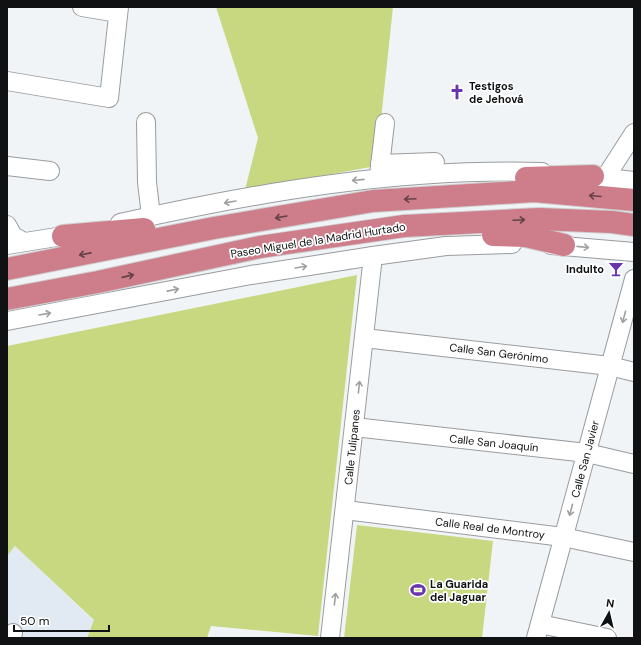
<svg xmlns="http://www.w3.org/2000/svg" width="641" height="645" font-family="'DM Sans',sans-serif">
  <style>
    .built { fill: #e1eaf3 }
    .green { fill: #c7d880 }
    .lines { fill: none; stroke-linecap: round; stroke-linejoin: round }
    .minor-casing { stroke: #999c9f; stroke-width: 20 }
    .highway-casing { stroke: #cfcfd0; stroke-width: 24 }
    .minor { stroke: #fff; stroke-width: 18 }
    .highway { stroke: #ce7e8b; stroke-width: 22 }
    .oneway { stroke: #9fa0a0 }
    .oneway2 { stroke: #654248 }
    .labels { text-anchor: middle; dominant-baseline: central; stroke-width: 3.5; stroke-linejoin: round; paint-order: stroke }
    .poi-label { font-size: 11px; font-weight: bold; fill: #101112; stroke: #fff; text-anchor: start }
    .street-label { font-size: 11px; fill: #101112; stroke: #fff }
  </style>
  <rect width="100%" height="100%" fill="#f1f4f7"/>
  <polygon class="built" points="15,546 94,621 87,638 7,638 7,556"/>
  <g class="green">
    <polygon points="216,7 393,7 376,166 245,190 258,138"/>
    <polygon points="357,275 318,636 211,626 207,638 87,638 94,620 15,546 7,556 7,346"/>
    <polygon points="357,525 493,541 482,638 344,638"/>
  </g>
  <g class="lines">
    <g class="minor-casing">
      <g id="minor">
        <polyline points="82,7 118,13"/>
        <polyline points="7,81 109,98 119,7"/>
        <polyline points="146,122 147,182 151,216"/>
        <polyline points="380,164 435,162"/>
        <polyline points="7,166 50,171"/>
        <polyline points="379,175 385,123"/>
        <polyline points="579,175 634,181"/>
        <polyline points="605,178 634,133"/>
        <path d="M120,223c139,-31 278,-55 422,-51"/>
        <polyline points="7,225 13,236 24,242"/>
        <polyline points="7,245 75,234"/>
        <polyline points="551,245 634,252"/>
        <polyline points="7,321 251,275 373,256 446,246 512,244"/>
        <polyline points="364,338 610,366 634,372"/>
        <polyline points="354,427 587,453 634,464"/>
        <polyline points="345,510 563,537 634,552"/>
        <polyline points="540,624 607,638"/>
        <polyline points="11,638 13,633"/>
        <polyline points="330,638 373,256"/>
        <polyline points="536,638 634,279"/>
      </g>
    </g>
    <g class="highway-casing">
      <g id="highway">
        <polyline points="526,178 593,176"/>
        <polyline points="493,235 526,236 564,245"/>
        <polyline points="63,236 144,229"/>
        <polyline points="7,269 214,228 373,201 534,191 634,200"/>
        <polyline points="7,299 98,282 260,247 404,226 539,219 612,222 634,225"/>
      </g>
    </g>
    <use href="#minor" class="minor"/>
    <use href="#highway" class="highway"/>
  </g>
  <defs><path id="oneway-shaft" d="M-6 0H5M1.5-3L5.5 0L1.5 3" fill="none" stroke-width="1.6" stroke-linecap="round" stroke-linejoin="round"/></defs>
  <g class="oneway">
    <use href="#oneway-shaft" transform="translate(358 180) rotate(174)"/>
    <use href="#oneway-shaft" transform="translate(230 202) rotate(170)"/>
    <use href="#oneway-shaft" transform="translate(583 247) rotate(6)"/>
    <use href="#oneway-shaft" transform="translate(301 267) rotate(-9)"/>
    <use href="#oneway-shaft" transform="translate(173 290) rotate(-11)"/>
    <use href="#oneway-shaft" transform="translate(45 314) rotate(-10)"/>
    <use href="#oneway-shaft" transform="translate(624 317) rotate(105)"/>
    <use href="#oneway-shaft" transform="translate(359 387) rotate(-84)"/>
    <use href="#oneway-shaft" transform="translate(571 510) rotate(105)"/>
    <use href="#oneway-shaft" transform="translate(335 599) rotate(-84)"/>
  </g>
  <g class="oneway2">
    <use href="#oneway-shaft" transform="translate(595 196) rotate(-175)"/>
    <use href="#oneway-shaft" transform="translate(410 199) rotate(177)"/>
    <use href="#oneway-shaft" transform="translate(281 217) rotate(170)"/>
    <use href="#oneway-shaft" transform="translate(519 220) rotate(-3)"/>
    <use href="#oneway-shaft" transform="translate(85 254) rotate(169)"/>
    <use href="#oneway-shaft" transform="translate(128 276) rotate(-13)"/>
  </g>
  <defs>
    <g id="church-bare" transform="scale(1.2)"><path d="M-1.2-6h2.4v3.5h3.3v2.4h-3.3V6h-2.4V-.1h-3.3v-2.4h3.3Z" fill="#6935ac" stroke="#fff" stroke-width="2.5" paint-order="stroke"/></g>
    <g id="bar-bare" transform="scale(1.2)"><path d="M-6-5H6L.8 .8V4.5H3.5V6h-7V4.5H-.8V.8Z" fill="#6935ac" stroke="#fff" stroke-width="2.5" paint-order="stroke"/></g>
    <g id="stadium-bare" transform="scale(1.2)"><path d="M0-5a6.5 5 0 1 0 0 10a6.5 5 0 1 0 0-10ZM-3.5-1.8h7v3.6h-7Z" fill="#6935ac" stroke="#fff" stroke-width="2.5" paint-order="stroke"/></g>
  </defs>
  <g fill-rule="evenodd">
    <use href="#church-bare" x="457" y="92"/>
    <use href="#bar-bare" x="616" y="269"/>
    <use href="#stadium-bare" x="418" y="590"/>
  </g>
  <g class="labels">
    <g class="poi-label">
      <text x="469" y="86">Testigos<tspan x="469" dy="13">de Jehová</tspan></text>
      <text x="604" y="269" text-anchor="end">Indulto</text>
      <text x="430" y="584">La Guarida<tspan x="430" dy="13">del Jaguar</tspan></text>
    </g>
    <g class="street-label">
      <text transform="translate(318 240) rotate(-9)">Paseo Miguel de la Madrid Hurtado</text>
      <text transform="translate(499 353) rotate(7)">Calle San Gerónimo</text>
      <text transform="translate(494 443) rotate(6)">Calle San Joaquín</text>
      <text transform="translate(352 447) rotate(-84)">Calle Tulipanes</text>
      <text transform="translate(585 459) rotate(-75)">Calle San Javier</text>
      <text transform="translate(490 528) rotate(7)">Calle Real de Montroy</text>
    </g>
  </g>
  <rect width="641" height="645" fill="none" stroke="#101112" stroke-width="16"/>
  <g transform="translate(609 613) rotate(8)" stroke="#ffffff" stroke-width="3" paint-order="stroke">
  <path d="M0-3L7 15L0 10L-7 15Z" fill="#101112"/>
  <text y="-6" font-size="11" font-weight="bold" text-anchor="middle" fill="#101112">N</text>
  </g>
  <path d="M14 625v6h95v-6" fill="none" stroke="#101112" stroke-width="2"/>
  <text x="20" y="625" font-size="12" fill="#101112" stroke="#ffffff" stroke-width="3" paint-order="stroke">50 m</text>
</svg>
